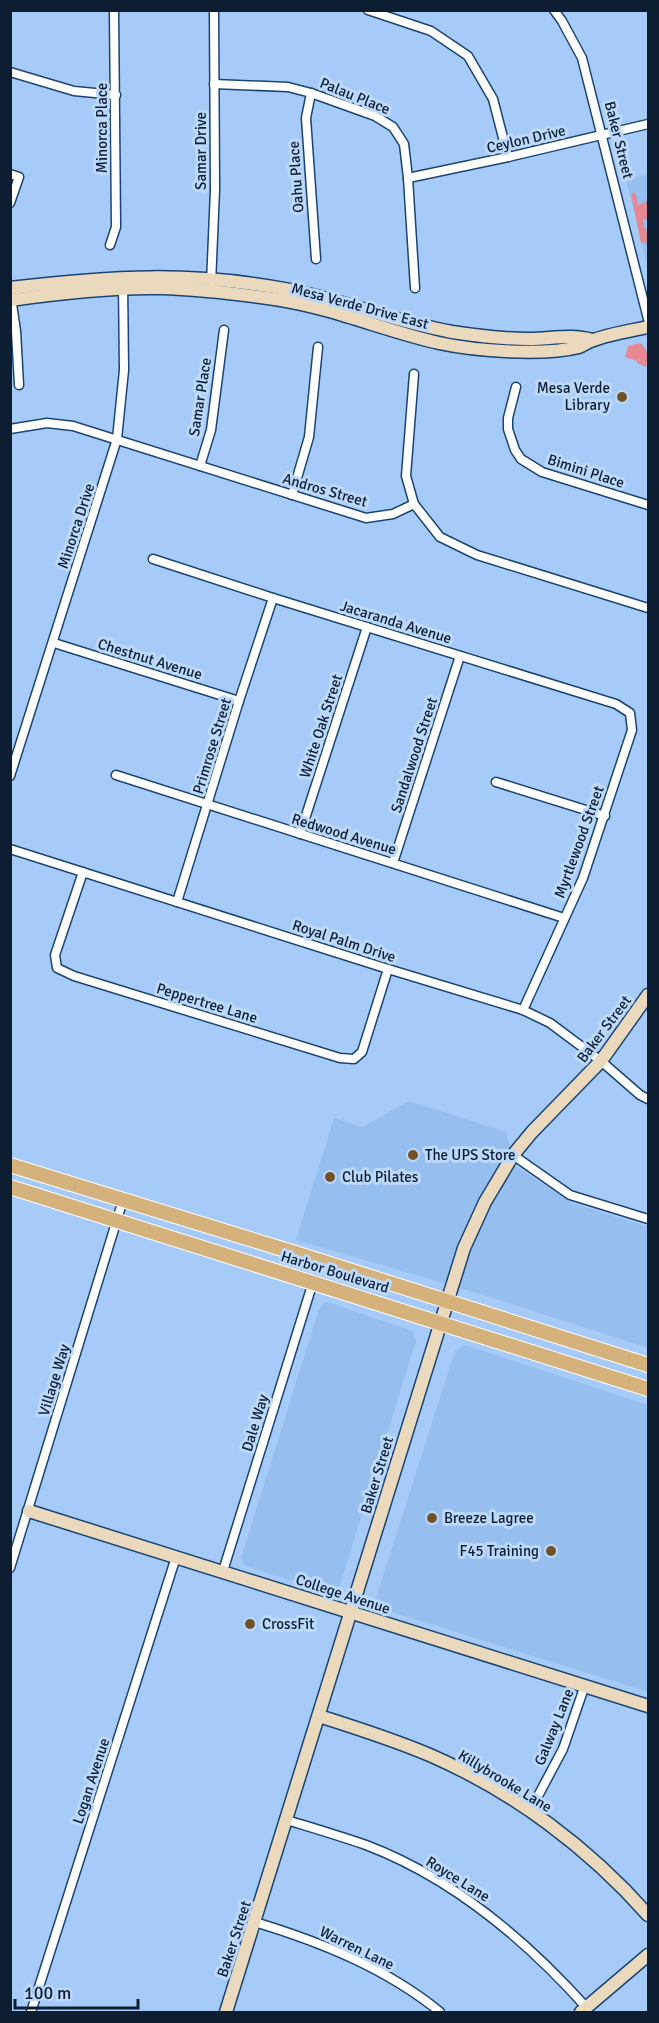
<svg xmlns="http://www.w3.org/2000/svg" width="659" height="2023" font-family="Signika,sans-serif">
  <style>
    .built { fill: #96beee }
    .green { fill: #e58892 }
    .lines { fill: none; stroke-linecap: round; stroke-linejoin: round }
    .street-casing { stroke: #1a4473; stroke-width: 11 }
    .secondary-casing { stroke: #1a4473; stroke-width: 15 }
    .primary-casing { stroke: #fff; stroke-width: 16 }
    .street { stroke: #fff; stroke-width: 8 }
    .secondary { stroke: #ead9bd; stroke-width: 12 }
    .primary { stroke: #d5b27b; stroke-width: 14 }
    .poi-dot { fill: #715227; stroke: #bcd8fa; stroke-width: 2 }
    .labels { text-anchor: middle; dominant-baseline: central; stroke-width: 6; stroke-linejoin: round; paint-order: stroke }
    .street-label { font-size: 15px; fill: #0d1e33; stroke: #bcd8fa }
    .poi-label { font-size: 15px; fill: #0d1e33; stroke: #bcd8fa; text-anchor: start }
  </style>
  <rect width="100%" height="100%" fill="#a7cbf8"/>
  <g class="built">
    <polygon points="648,174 648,268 626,180"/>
    <polygon points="409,1101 506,1132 514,1165 572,1203 648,1227 648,1348 477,1293 296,1240 334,1118 362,1127"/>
    <polygon points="328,1302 412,1331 416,1341 338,1591 333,1594 246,1566 241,1558 319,1309 323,1304"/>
    <polygon points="465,1345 648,1405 648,1692 379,1608 375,1601 455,1351"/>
  </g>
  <g class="green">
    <polygon points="635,192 638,205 648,201 648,218 643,220 644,228 646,228 648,242 641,243 631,194"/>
    <path d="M640,343c8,5 9,16 6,24l-9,-4v-2l-12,-4 3,-11z"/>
  </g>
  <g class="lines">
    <g class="street-casing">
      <g id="street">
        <polyline points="368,10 431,31 468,56 493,99 508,157"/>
        <polyline points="554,10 562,21 582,58 648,319"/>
        <polyline points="10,72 74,91 116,95"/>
        <polyline points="214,84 288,87 311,93 375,116 393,127 404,144 408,178 415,288"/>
        <polyline points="311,93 306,118 316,259"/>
        <polyline points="10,174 19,177 10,203"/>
        <polyline points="408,178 508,157 648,124"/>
        <polyline points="110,245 116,227 114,10"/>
        <polyline points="211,284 215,190 214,10"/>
        <polyline points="11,297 16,331 19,385"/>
        <polyline points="414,374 406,476 414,504"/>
        <polyline points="516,387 508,418 508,429 515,450 521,459 542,472 648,505"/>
        <polyline points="10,429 47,423 73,426 366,518 393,514 414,504 440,537 477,555 648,608"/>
        <polyline points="200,466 211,430 224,330"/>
        <polyline points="292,495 309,437 318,347"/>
        <polyline points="153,559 273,598 616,704 630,713 632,730 583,878 523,1010"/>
        <polyline points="54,643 239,701"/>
        <polyline points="116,775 564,918"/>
        <polyline points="10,776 117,439 124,370 123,283"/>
        <polyline points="496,782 605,816"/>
        <polyline points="300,834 367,627"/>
        <polyline points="10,849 388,969 523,1010 550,1023 601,1061 640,1095 648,1099"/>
        <polyline points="393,863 460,656"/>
        <polyline points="83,872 55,955 57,968 74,976 340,1058 354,1059 362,1052 388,969"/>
        <polyline points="177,902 239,701 273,598"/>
        <polyline points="513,1155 570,1195 648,1219"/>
        <polyline points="10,1568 123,1200"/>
        <polyline points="223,1571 313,1282"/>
        <polyline points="530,1811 563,1749 585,1685"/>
        <path d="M287,1820c26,8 53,16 79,25 87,33 159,94 220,162"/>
        <path d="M255,1922c66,20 131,46 185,90"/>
        <polyline points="31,2012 176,1557"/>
      </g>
    </g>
    <g class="secondary-casing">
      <g id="secondary">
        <path d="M10,288c99,-12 182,-17 280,2 55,11 107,32 162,42 26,4 51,7 77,7 21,0 43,-5 63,1"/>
        <path d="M10,300c49,-7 100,-13 150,-12 40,1 81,6 121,12 54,9 105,31 158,43 37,8 104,13 140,4 4,-1 8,-5 12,-6 18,-7 39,-10 57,-14"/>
        <polyline points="29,1511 648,1706"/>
        <path d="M319,1716c38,12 76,24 113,40 82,36 157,92 216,159"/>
        <polyline points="226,2012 464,1248 485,1202 513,1155 532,1132 601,1061 648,995"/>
        <polyline points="581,2012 648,1955"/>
      </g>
    </g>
    <g class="primary-casing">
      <g id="primary">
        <polyline points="10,1165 292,1252 648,1365"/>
        <polyline points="10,1187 648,1389"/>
      </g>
    </g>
    <use href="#street" class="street"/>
    <use href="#secondary" class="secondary"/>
    <use href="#primary" class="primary"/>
  </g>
  <g class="poi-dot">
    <circle cx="622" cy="397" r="6"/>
    <circle cx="413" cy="1155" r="6"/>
    <circle cx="330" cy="1177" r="6"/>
    <circle cx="432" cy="1518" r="6"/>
    <circle cx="551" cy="1551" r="6"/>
    <circle cx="250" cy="1624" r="6"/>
  </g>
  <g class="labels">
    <g class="street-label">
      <text transform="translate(355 96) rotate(22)">Palau Place</text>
      <text transform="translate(102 128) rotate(-90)">Minorca Place</text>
      <text transform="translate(526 139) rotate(-13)">Ceylon Drive</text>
      <text transform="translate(619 140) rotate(76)">Baker Street</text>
      <text transform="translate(201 151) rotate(-90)">Samar Drive</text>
      <text transform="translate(296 177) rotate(-94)">Oahu Place</text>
      <text transform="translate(360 306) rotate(15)">Mesa Verde Drive East</text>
      <text transform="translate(200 397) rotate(-81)">Samar Place</text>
      <text transform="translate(586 471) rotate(18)">Bimini Place</text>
      <text transform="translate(325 490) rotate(16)">Andros Street</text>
      <text transform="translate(76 526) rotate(-72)">Minorca Drive</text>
      <text transform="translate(396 622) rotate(17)">Jacaranda Avenue</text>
      <text transform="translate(150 659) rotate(17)">Chestnut Avenue</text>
      <text transform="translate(321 726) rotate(-72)">White Oak Street</text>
      <text transform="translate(212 746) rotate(-73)">Primrose Street</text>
      <text transform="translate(414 755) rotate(-72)">Sandalwood Street</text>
      <text transform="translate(344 834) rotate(17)">Redwood Avenue</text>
      <text transform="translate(579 842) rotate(-70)">Myrtlewood Street</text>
      <text transform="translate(344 941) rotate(18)">Royal Palm Drive</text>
      <text transform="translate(207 1003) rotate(17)">Peppertree Lane</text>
      <text transform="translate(604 1029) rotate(-53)">Baker Street</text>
      <text transform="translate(335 1272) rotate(17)">Harbor Boulevard</text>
      <text transform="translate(54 1380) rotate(-73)">Village Way</text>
      <text transform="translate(255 1423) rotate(-73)">Dale Way</text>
      <text transform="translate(377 1475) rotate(-73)">Baker Street</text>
      <text transform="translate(343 1594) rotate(18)">College Avenue</text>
      <text transform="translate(554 1727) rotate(-68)">Galway Lane</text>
      <text transform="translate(91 1781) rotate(-72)">Logan Avenue</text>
      <text transform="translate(505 1781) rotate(31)">Killybrooke Lane</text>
      <text transform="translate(458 1879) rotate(32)">Royce Lane</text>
      <text transform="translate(234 1939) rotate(-72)">Baker Street</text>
      <text transform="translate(357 1948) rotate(26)">Warren Lane</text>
    </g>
    <g class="poi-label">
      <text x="610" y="388" text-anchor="end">Mesa Verde<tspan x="610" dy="17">Library</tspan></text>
      <text x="425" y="1155">The UPS Store</text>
      <text x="342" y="1177">Club Pilates</text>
      <text x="444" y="1518">Breeze Lagree</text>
      <text x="539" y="1551" text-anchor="end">F45 Training</text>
      <text x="262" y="1624">CrossFit</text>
    </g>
  </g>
  <rect width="659" height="2023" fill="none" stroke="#0d1e33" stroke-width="24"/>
  <path d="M15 1999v9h123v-9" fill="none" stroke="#0d1e33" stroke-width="3"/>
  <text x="24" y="1999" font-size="18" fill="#0d1e33" stroke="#bcd8fa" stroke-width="4.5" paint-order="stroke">100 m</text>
</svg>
